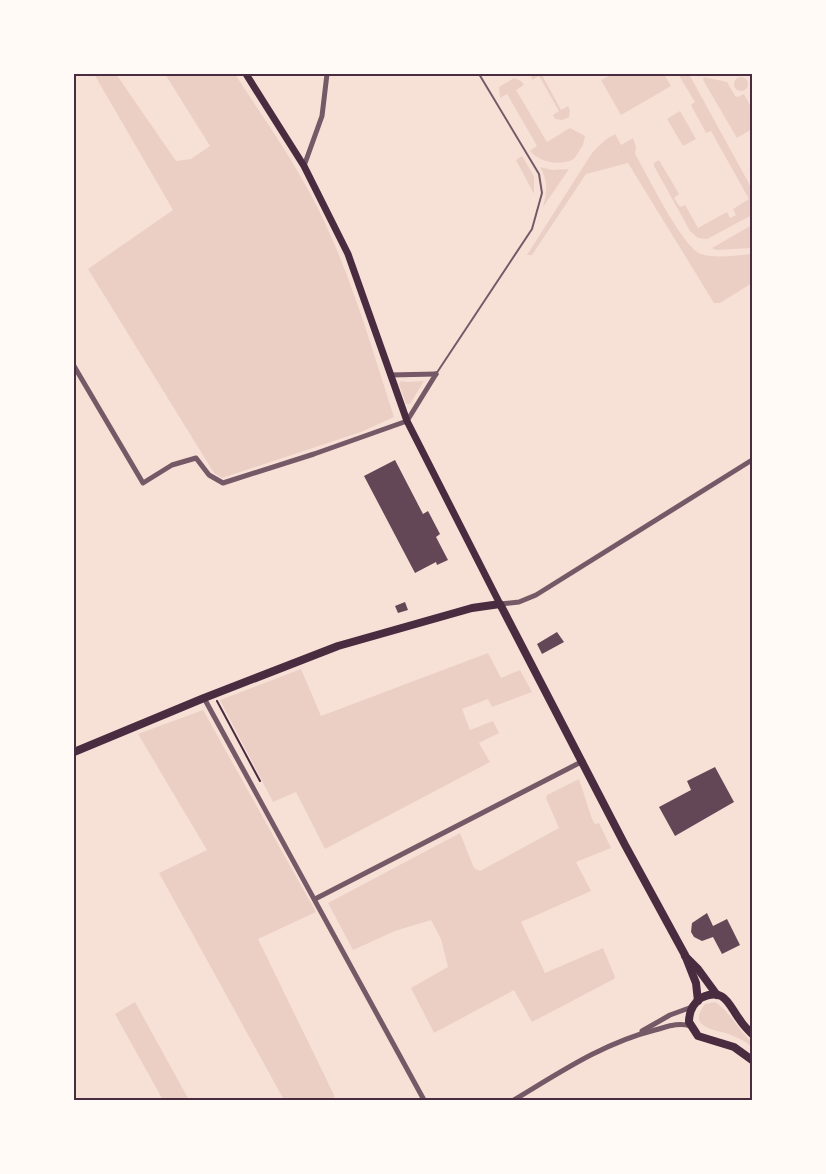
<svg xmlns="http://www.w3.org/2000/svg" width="826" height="1174" font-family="Lato,sans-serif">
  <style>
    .green { fill: #ebcfc5 }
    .building { fill: #644757 }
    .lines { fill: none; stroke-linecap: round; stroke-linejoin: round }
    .path { stroke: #4a2c40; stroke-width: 2 }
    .service { stroke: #755966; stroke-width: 2 }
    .minor { stroke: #755966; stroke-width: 5 }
    .secondary { stroke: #4a2c40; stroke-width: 7 }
    .primary { stroke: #4a2c40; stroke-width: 8 }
    .neatline { fill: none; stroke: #4a2c40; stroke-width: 2 }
  </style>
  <rect width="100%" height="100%" fill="#f7e1d7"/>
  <g class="green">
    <path d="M94,74h22l60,87 15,-2 19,-13 -45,-72h70c31,48 66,96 90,149 29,62 48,129 69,194l-33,15 -139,46 -8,-5 -126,-204 85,-59z"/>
    <polygon points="531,74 543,74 542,75 561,110 568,106 570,110 569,117 562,120 555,119 553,115 559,111 539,76 532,80"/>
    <polygon points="613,74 664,74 671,86 621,115 601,80"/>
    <polygon points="678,74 690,76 752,189 752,215 707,239 698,238 690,231 654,166 654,163 659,160 679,194 674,198 680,207 685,205 698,228 727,212 730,218 736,215 733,209 749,199 711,131 706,133 691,105 695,102"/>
    <polygon points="704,77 727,82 735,96 738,97 744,94 752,109 752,129 737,138 703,80"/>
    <circle cx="741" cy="84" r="7"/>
    <path d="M514,78l7,3 3,4 -8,5 31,52 23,-14 15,8 -2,9 -9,14c-13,7 -34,4 -44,-8l7,-5 -30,-52 -7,4 -1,-11z"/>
    <polygon points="680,111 696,139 683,146 667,119"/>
    <path d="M615,134l6,11 12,-7 3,9 -1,7c12,20 47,93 66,100 16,5 35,1 51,0v29l-32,20h-6l-86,-140 -42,11 -54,81h-5l65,-102 13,-13z"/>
    <polygon points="522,156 534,176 534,194 516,160"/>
    <path d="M540,167l12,3 17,-1 -26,38c4,-15 5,-26 -3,-40z"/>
    <polygon points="752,225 752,248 716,250 712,248"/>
    <polygon points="401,381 407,382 424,381 410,404 406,404 399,384"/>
    <polygon points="488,653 501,678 520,670 532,692 492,707 488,699 462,709 470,730 493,721 499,733 479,743 490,762 325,849 296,792 273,802 220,700 301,669 321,716"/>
    <polygon points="203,710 316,912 258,939 335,1097 328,1100 284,1100 159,873 207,850 138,734"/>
    <polygon points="579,779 592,819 595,824 599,823 611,848 576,862 591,891 521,922 545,973 603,948 615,977 614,979 532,1022 514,990 434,1033 411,988 448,967 441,939 431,920 395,931 353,950 328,903 460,833 474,868 480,871 559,828 546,798 547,795"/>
    <polygon points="135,1002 189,1100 163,1100 115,1014"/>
    <path d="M715,1002c13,7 23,28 37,40v5c-6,-5 -13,-9 -21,-12 -15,-6 -45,-6 -26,-31z"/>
  </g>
  <g class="building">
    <polygon points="395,460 423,514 428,511 440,534 436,537 448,560 437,565 436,562 415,573 364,476"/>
    <polygon points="405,602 408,610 398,613 395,606"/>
    <polygon points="557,632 564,642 542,654 537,644"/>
    <polygon points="715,767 734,802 675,836 659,807 691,790 687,781"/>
    <polygon points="707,913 713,926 727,919 740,945 722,954 713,937 702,941 694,937 691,932 692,923"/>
  </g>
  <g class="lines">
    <polyline class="path" points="217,701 260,781"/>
    <polyline class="service" points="436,374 532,229 542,193 539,174 479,74"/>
    <g class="minor">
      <polyline points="304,166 322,116 327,74"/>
      <polyline points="74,366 143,483 172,465 196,458 209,475 223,483 314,454 407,421 436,374"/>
      <polyline points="390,375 436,374"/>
      <polyline points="500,604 519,602 536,595 752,460"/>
      <polyline points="204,698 424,1100"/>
      <polyline points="315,899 583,761"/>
      <polyline points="642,1031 670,1015 692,1007"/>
      <path d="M514,1100c45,-27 89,-57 141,-70 12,-3 22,-8 36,-4"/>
    </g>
    <polyline class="secondary" points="246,74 304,166 348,254 407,421 500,604"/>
    <g class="primary">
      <polyline points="74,752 204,698 338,646 472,608 500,604 625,845 685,955 696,983 698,1001"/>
      <polyline points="685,956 698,969 717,995"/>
      <path d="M752,1034c-4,-4 -9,-9 -12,-14 -11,-14 -15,-34 -39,-22 -9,6 -12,14 -12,24l9,14 36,11 18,13"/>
    </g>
  </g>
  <rect width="826" height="1174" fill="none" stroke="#fffaf5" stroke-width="150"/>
  <rect x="75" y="75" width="676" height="1024" class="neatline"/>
</svg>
